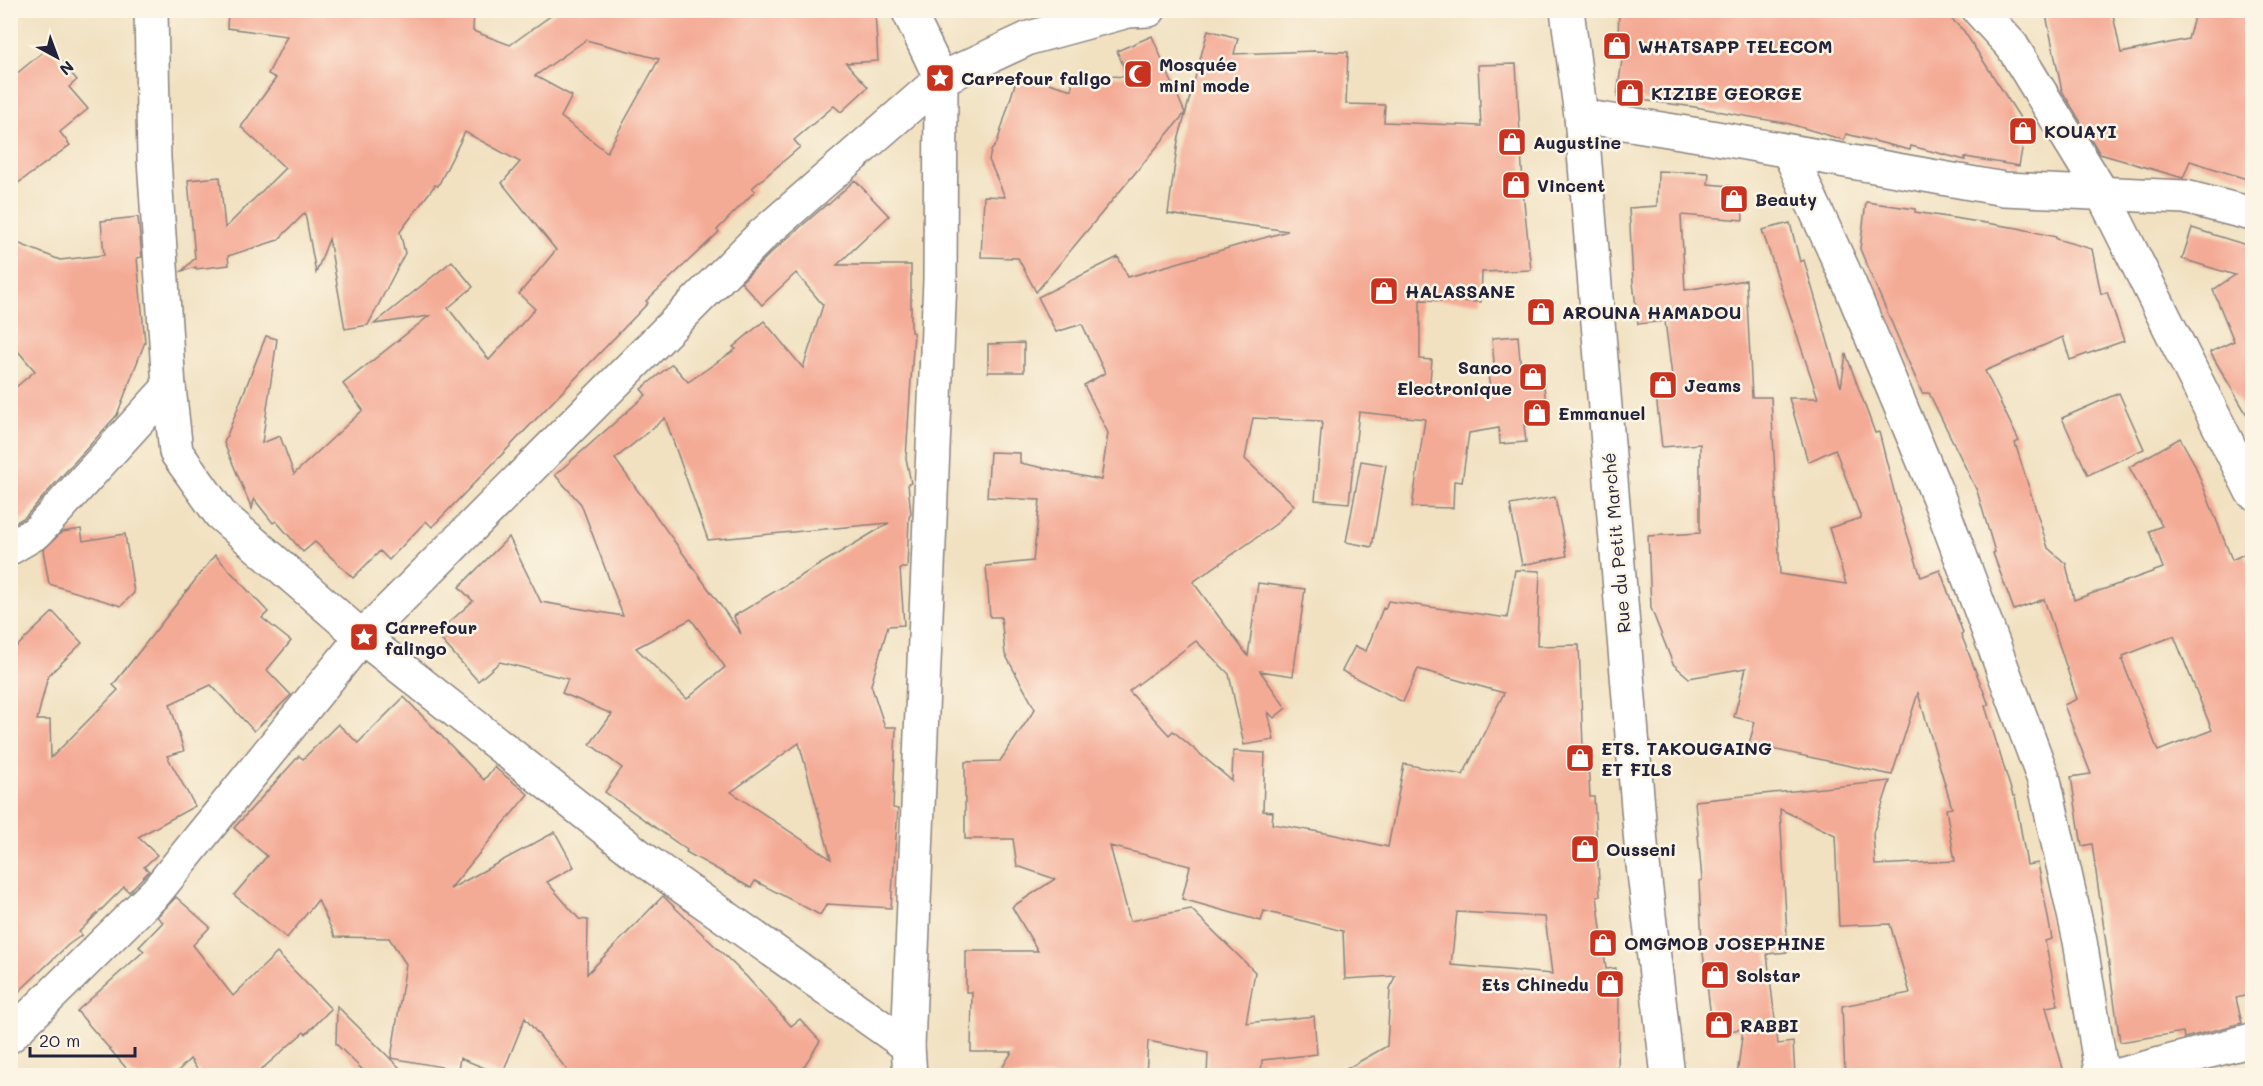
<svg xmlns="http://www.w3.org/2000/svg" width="2263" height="1086" font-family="Mali,sans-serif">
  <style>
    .building { fill: #f4ab96; fill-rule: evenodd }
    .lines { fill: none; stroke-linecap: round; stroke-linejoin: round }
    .minor-casing { stroke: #8a827e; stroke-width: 36 }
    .tertiary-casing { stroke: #8a827e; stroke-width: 36 }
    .minor { stroke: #fff; stroke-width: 33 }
    .tertiary { stroke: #fff; stroke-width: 33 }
    .labels { text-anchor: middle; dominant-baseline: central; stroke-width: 5; stroke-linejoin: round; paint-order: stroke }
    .poi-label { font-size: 18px; font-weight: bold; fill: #22223b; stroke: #fcf5e5; text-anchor: start }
    .street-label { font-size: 18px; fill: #22223b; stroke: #fcf5e5 }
  </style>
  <rect width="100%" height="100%" fill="#fcf5e5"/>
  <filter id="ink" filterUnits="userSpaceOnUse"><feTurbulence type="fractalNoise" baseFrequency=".0167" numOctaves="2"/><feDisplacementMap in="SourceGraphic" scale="12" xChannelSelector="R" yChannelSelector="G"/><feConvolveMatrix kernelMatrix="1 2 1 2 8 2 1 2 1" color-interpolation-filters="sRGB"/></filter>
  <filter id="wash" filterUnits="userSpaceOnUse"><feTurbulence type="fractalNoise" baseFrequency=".008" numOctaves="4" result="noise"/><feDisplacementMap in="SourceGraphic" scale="24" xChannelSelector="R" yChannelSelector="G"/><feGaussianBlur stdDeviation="1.35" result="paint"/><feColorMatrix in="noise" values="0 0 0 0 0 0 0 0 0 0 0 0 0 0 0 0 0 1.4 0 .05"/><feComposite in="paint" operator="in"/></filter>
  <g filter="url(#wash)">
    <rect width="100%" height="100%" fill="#f1e1c1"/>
    <g id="blocks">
      <g class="building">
        <path d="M228,10h246l-1,21 37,14 49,-35h316l3,51 -32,2 22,24 -27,25 -7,-6 -40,34 6,7 -48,41 3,3 -38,39 2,2 -73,69 2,2 -216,224 -6,-6 -37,39 -9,-9 -27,27 -38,-36 -12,10 -27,-31 -3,2 -19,-24 -2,10 -28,-66 42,-107 11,3 -15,104 18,-7 14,38 69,-64 -20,-26 86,-68 -55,8 78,-63 21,26 -25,21 41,52 46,-51 -16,-15 37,-44 -54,-67 18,-21 -55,-30 -27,54 -3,-1 -35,47 5,21 -37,72 -23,4 -16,-90 -13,34 -11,-60 -27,27 -50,16 1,9 -33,4v-2l-14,4 13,-13 -7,-78 32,-3 5,51 60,-60 -44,-41 35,-49 -8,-4 19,-38 -60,-8zM586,40l73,19 -52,93 -46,-35 11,-21 -37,-20z"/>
        <polygon points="1619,10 1942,10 1964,31 2026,127 2019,166 1965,157 1965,160 1911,146 1910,150 1846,134 1844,140 1790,124 1695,107 1617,97 1625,37 1618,37"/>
        <polygon points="2045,10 2112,10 2121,53 2188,39 2196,10 2253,10 2253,181 2190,161 2183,178 2100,154 2062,91"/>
        <path d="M1208,30l30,8 -4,16 80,-3 34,1 -2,52 39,1 -1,17 97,4 -3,-61 38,-1 8,138 7,68 -49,2 -1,30 -61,-2v59l12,1 -3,30 61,-3 -2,-11 7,-1 -3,-37 26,-2 3,36 21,-3 6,53 -24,3 2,17 -26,2 -1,-16 -30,5 -7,49 -8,-1 -1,27 -41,-1 13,-88 -66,-7 -10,91 -34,-3 7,-79 -69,-3 -8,41 49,46 -18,19 -83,58 55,74 10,-73 47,6 -12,87 -33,-5 26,37 -12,10 -6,-6 6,28 -30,5 -15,-71 -33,-33 -67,50 40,44 4,-4 59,50 1,-30 32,2 -2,58 10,1 -1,12 59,10 57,13 16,-83 59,11 41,-82 -86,-24 -15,33 -61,-31 13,-25 11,5 17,-43 2,1 3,-8 119,17 8,-48 25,1 -3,75 42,-1 4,101 4,-1 3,52h4l6,99h-3l9,73 10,-1 3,31 -1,77h-284l53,-30 3,-57 5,-13 -50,3 -2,-48 -79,-20 -3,10 -79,-22 8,-33 -80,-20 20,75 61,-12 64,63 -9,51 68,-7 3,38 -55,6 -1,16h-54l1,-23 -60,-12 -2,35h-149l15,-24h-41l1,-60h-6v-41h72l-26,-44 43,-28 -38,-13 -4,-27h-48v-77l35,-1 35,-52 -30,-55 -4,-37h-11l-4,-51 47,-5 7,-61 -53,-3 3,-45 30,1v10l81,17 7,-47 -24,-48 21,-12 -23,-49 -26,8 -18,-35 80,-40 10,20 160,-46 -120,-17 10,-73zM1457,912l88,5 7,57 -101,-9z"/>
        <polygon points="1152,36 1185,113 1036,292 1018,258 981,257 984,196 1005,197 989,160 991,151 997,143 1018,74 1072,90 1072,74 1128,77 1117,51"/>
        <polygon points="49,47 77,80 69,87 88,109 60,132 70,145 10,189 10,79"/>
        <polygon points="1658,171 1709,173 1708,184 1741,187 1743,220 1681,215 1685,290 1746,280 1752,397 1771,397 1780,574 1846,584 1829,528 1861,518 1835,449 1808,462 1789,398 1818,398 1762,230 1790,223 1800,262 1804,260 1841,387 1846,354 1875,433 1879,432 1896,499 1921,577 1940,570 1963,633 1961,634 1989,705 1985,706 2013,796 2015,796 2027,865 2038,863 2052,939 2045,941 2058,1005 2046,1007 2065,1076 1845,1076 1842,1006 1910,993 1890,924 1839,926 1835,835 1780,809 1788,952 1767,954 1778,1044 1793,1042 1795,1076 1737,1076 1743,1029 1713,1033 1702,945 1699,881 1702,880 1695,801 1890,781 1873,833 1875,865 1955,861 1946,809 1952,808 1918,693 1892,775 1749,744 1755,722 1734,717 1746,668 1689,678 1673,664 1651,608 1648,536 1700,533 1700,444 1662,447 1654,378 1672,376 1665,321 1638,324 1633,282 1629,208 1657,206"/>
        <path d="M855,180l34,36 -52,49h74v67l3,1 -8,125 5,25 -3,1 3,30 -2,3 -2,51h-7l4,57 -16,1 -17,59 14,42h11l-3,81 5,1 -7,99 -64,-4 -7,11 -65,-34 -4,7 -65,-36 1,-2 -82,-58 17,-24 -32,-24 22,-30 -50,-21 6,-14 -68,-17 -22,19 -42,-47 37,-33 -14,-14 50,-50 32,65 82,14 -42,-112 -26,-29 91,-80 -5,-6 31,-25 16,18 48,-33 -3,-2 31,-26 39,47 20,-63 -27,-32 -34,32 -21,-23 34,-33 52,-45 1,1zM665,418l43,122 181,-17 -155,93 7,18 -126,-175zM691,619l34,48 -38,32 -51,-51zM799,743l32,116 -100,-67z"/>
        <path d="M1866,202l49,7v3l103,16 38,9v2l36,10 9,45 6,-2 17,49 -54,19 -7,-23 -78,34 34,70 -4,2 33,105 18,16 8,36 89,-32 -14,-37 13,-5 -33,-59 51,-29 14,25 38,97 12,-6 9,18v422l-17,4 6,25 -58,15 -1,-6 -63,10 -28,-198 -10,2 -11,-69 20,-3 -27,-69 13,-6 -33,-100 -30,11 -21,-57 2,-1 -18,-61 -48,-98h-7l-54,-125 -8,-19zM2174,636l38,94 -54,21 -36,-91h2l-1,-4z"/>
        <polygon points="138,217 142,257 137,258 145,342 117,415 25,517 10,526 10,392 35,371 10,342 10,240 60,260 104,255 101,221"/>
        <polygon points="2192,228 2253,247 2253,425 2210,352 2234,341 2213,290 2235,275 2182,259"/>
        <polygon points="1024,343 1024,372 988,372 988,344"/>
        <polygon points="2119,393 2144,449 2088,475 2062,418"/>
        <polygon points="1361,461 1386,465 1372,547 1346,542"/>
        <polygon points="1555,497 1567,556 1522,565 1510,505"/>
        <polygon points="81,529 83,541 125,534 134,593 121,606 49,584 43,550 62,532"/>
        <polygon points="215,555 268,612 262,618 291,641 267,670 291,695 254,731 211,685 170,704 184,751 167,756 195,806 138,837 157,855 144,867 149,871 129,892 124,887 79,932 82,935 68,945 10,1000 10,653 53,612 82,643 48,676 37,720 50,720 51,758 118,690 113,685"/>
        <polygon points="404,697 484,780 494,767 528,794 450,889 555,832 574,867 547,882 579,919 588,920 587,974 663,896 746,976 791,1026 800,1019 820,1041 798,1076 572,1076 525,1018 502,1075 460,1058 458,1070 391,1058 406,964 389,938 335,937 318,900 287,938 234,895 267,856 234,828 299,756 303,759 338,724 358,743"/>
        <polygon points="176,897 210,927 193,945 233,996 277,953 331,1009 306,1034 304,1032 254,1076 202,1076 190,1059 173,1076 133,1076 77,1011 144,951 139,947 163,922 157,917"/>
        <polygon points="337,1006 408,1076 369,1076 336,1044"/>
      </g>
    </g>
  </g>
  <g filter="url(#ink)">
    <use href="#blocks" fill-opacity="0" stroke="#8a827e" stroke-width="1.5"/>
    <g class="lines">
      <g class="minor-casing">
        <g id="minor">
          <polyline points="151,10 154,159 169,387 176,452 220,514 362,637 642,858 908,1046"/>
          <polyline points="908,10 941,79 940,280 908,1046 910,1076"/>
          <polyline points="1979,10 2012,46 2102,193 2252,492"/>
          <polyline points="1581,116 1711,137 2004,189 2185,197 2252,214"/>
          <polyline points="1789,152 1850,285 1938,496 2044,780 2080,941 2102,1076"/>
          <polyline points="10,548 37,532 169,387"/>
          <polyline points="10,1036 156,892 362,637 762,235 941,79 1029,38 1128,11 1149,10"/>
        </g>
      </g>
      <g class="tertiary-casing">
        <g id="tertiary">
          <polyline points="1567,10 1581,116 1642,856 1668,1076"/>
          <polyline points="2115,1076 2252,1040"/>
        </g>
      </g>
      <use href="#minor" class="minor"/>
      <use href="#tertiary" class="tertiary"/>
    </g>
  </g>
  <defs>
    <g id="shop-square" transform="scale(1.5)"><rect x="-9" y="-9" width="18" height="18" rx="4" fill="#c8321e" stroke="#fcf5e5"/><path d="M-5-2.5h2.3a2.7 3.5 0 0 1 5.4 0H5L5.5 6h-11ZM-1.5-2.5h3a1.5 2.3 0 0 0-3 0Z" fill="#fff"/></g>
    <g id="mosque-square" transform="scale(1.5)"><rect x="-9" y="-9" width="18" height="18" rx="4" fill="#c8321e" stroke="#fcf5e5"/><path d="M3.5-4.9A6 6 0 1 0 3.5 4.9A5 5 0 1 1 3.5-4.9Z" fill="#fff"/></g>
    <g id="sight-square" transform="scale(1.5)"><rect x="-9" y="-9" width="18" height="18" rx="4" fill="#c8321e" stroke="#fcf5e5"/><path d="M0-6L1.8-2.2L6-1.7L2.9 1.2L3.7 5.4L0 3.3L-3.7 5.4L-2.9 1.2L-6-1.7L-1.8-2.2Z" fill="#fff"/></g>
  </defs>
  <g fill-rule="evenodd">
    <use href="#shop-square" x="1617" y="46"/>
    <use href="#mosque-square" x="1138" y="74"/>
    <use href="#sight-square" x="940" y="78"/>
    <use href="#shop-square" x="1630" y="93"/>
    <use href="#shop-square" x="2023" y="131"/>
    <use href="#shop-square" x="1512" y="142"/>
    <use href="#shop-square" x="1516" y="185"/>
    <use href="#shop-square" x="1734" y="199"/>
    <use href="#shop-square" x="1384" y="291"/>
    <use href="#shop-square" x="1541" y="312"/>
    <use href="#shop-square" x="1533" y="377"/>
    <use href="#shop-square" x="1663" y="385"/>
    <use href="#shop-square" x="1537" y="413"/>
    <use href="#sight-square" x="364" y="637"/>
    <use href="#shop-square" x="1580" y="758"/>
    <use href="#shop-square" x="1585" y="849"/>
    <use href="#shop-square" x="1603" y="943"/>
    <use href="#shop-square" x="1715" y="975"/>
    <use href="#shop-square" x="1610" y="984"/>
    <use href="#shop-square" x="1719" y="1025"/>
  </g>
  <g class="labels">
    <g class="poi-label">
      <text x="1638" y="46">WHATSAPP TELECOM</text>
      <text x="1159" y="64">Mosquée<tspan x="1159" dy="21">mini mode</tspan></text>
      <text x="961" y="78">Carrefour faligo</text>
      <text x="1651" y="93">KIZIBE GEORGE</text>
      <text x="2044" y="131">KOUAYI</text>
      <text x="1533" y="142">Augustine</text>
      <text x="1537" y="185">Vincent</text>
      <text x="1755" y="199">Beauty</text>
      <text x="1405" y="291">HALASSANE</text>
      <text x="1562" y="312">AROUNA HAMADOU</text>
      <text x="1512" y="367" text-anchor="end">Sanco<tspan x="1512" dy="21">Electronique</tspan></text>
      <text x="1684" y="385">Jeams</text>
      <text x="1558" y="413">Emmanuel</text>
      <text x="385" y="627">Carrefour<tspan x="385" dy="21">falingo</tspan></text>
      <text x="1601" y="748">ETS. TAKOUGAING<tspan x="1601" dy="21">ET FILS</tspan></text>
      <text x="1606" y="849">Ousseni</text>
      <text x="1624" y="943">OMGMOB JOSEPHINE</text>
      <text x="1736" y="975">Solstar</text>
      <text x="1589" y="984" text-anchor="end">Ets Chinedu</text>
      <text x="1740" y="1025">RABBI</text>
    </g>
    <g class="street-label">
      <text transform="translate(1616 543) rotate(-95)">Rue du Petit Marché</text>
    </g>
  </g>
  <rect width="2263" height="1086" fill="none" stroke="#fcf5e5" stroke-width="36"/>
  <g transform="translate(57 57) rotate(139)" stroke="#fcf5e5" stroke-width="4.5" paint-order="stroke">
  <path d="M0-4.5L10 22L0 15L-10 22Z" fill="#22223b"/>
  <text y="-9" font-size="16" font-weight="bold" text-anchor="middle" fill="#22223b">N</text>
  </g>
  <path d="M30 1047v9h105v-9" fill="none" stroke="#22223b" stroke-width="3"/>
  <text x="39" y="1047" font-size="18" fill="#22223b" stroke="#fcf5e5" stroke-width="4.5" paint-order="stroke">20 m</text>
</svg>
